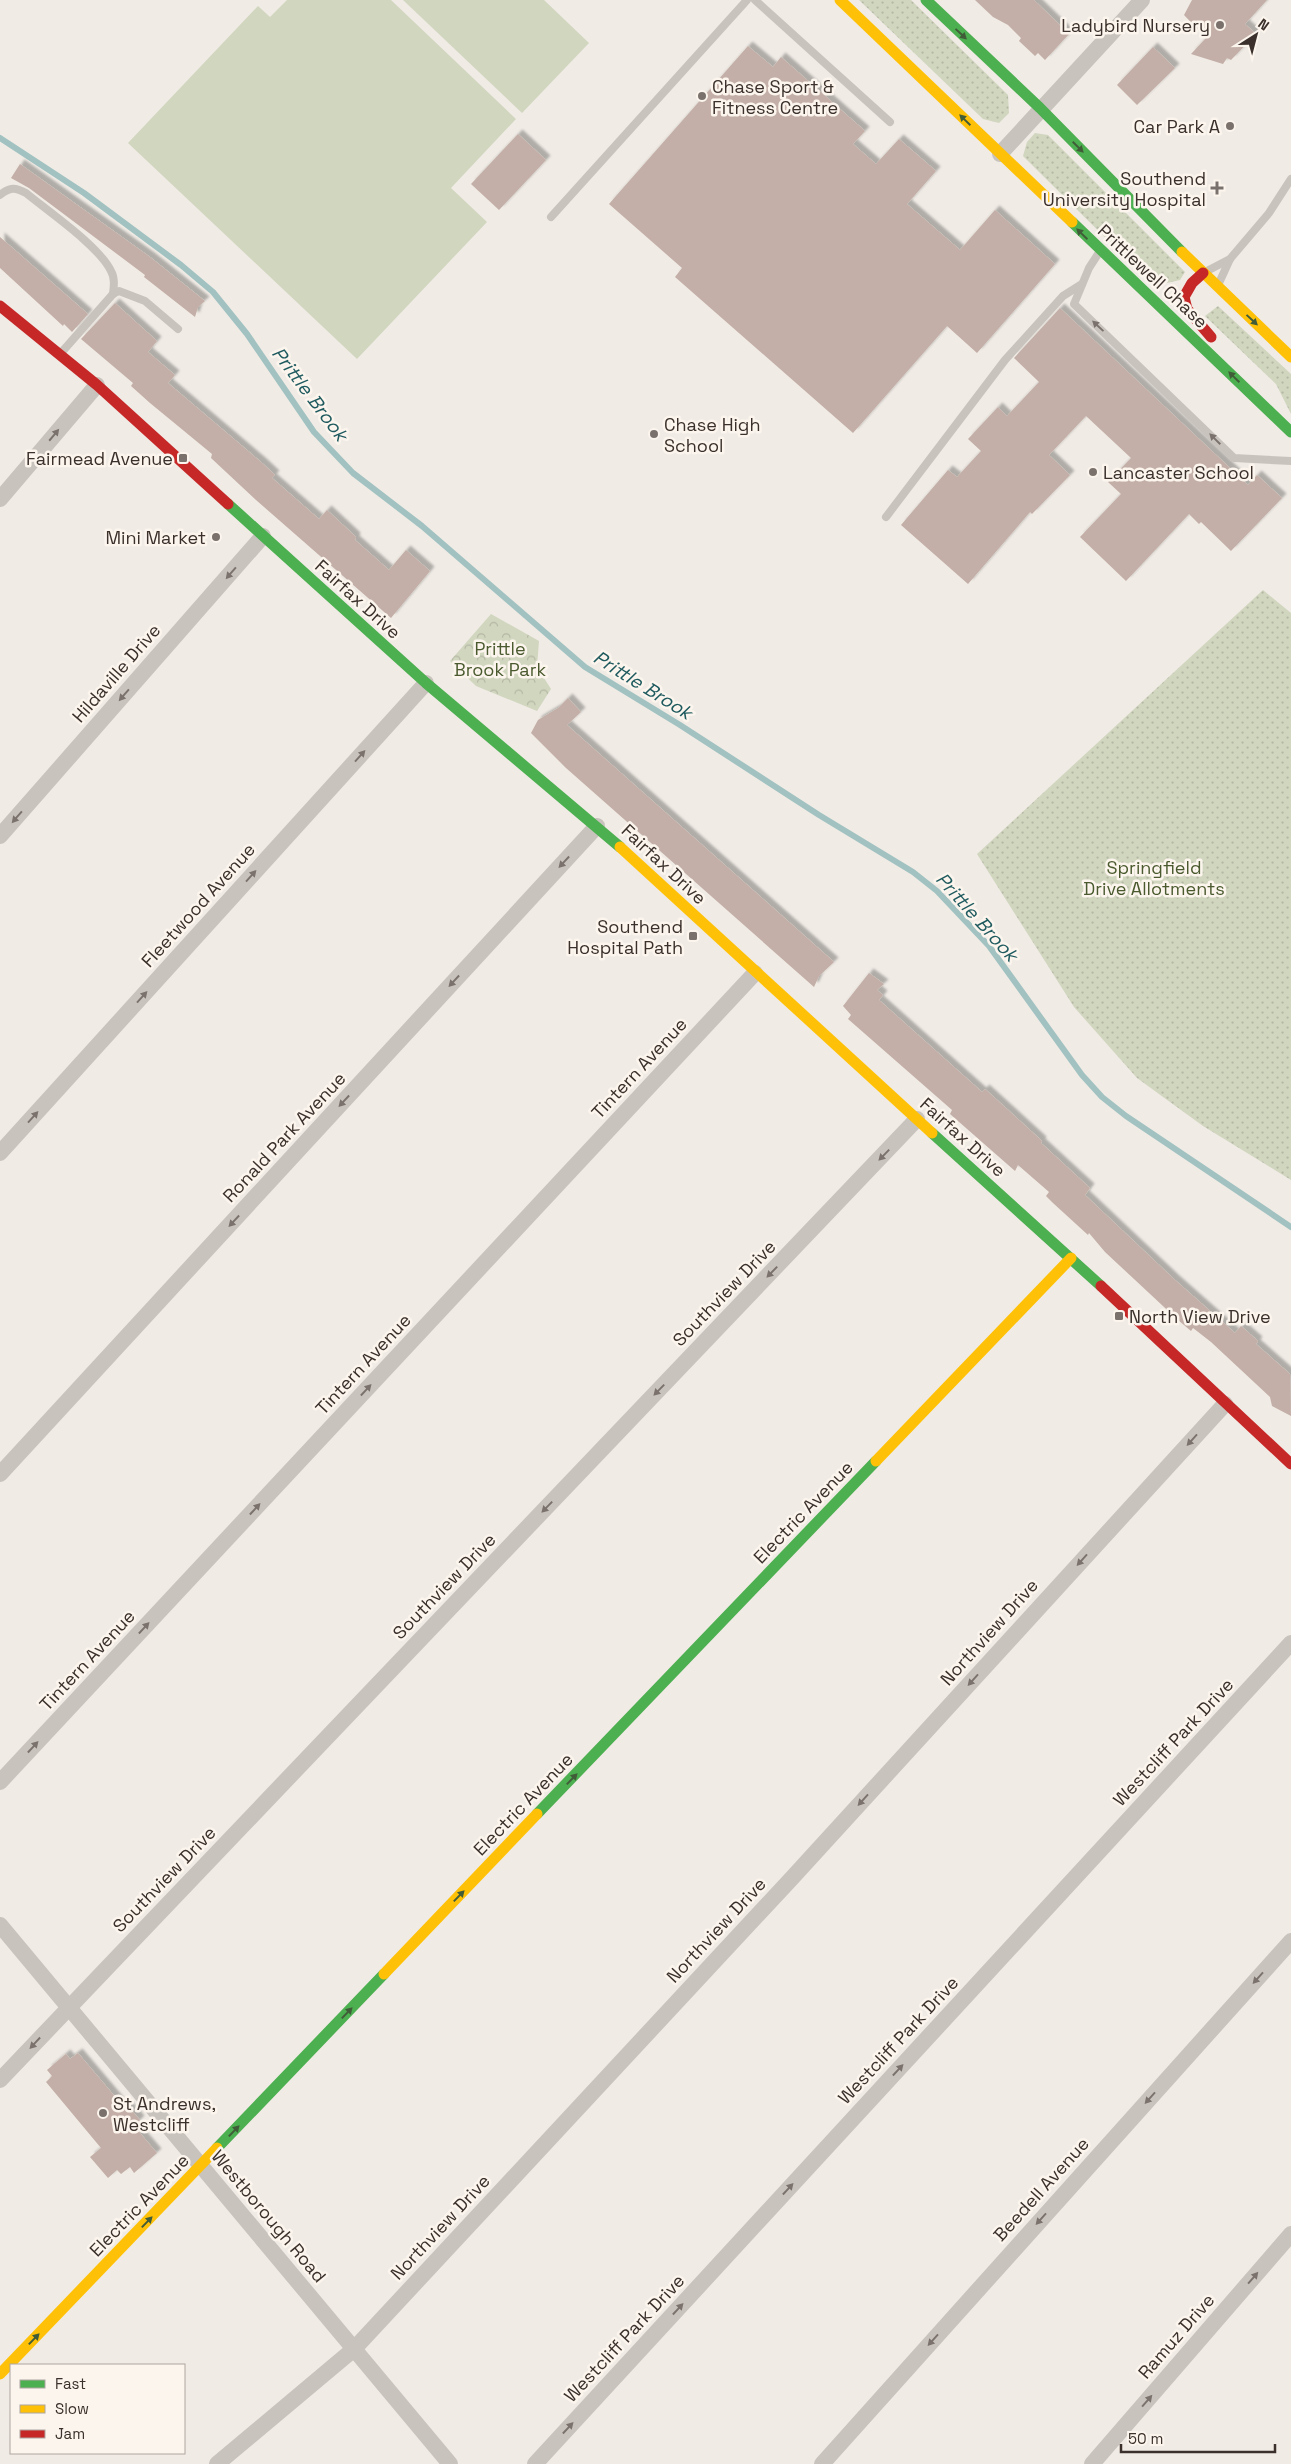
<svg xmlns="http://www.w3.org/2000/svg" width="1291" height="2464" font-family="'Space Grotesk',sans-serif">
  <style>
    .grass { fill: url(#grass-dots) }
    .park { fill: url(#park-crowns) }
    .pitch { fill: #d1d6bf }
    .lines { fill: none; stroke-linecap: round; stroke-linejoin: round }
    .stream { stroke: #a1c2c1; stroke-width: 6 }
    .building { fill: #c3afa7; filter: url(#shadow) }
    .lane { stroke: #c9c3be; stroke-width: 8 }
    .street { stroke: #c9c3be; stroke-width: 16 }
    .fast { stroke: #4caf50; stroke-width: 11 }
    .slow { stroke: #ffc107; stroke-width: 11 }
    .jam { stroke: #c62828; stroke-width: 11 }
    .oneway { fill: #415c38 }
    .oneway2 { fill: #7b726d }
    .poi-dot { fill: #7a716c; stroke: #fbf5ee; stroke-width: 2 }
    .labels { text-anchor: middle; dominant-baseline: central; stroke-width: 5; stroke-linejoin: round; paint-order: stroke }
    .poi-label { font-size: 18px; fill: #3b302b; stroke: #fbf5ee; text-anchor: end }
    .street-label { font-size: 18px; fill: #3b302b; stroke: #fbf5ee }
    .park-label { font-size: 18px; fill: #4a5a2e; stroke: #fbf5ee }
    .water-label { font-size: 19px; font-style: italic; fill: #1f5a5e; stroke: #fbf5ee }
  </style>
  <defs>
    <pattern id="grass-dots" width="8" height="8" patternUnits="userSpaceOnUse" patternTransform="scale(1.25)"><rect width="8" height="8" fill="#d1d6bf"/><path d="M2 2h.1M6 6h.1" fill="none" stroke="#b4b8a4" stroke-width="1.8" stroke-linecap="round"/></pattern>
    <pattern id="park-crowns" width="20" height="18" patternUnits="userSpaceOnUse" patternTransform="scale(1.25)"><rect width="20" height="18" fill="#d1d6bf"/><path d="M2 6a3 3 0 1 1 6 0M12 15a3 3 0 1 1 6 0" fill="none" stroke="#b4b8a4"/></pattern>
    <filter id="shadow"><feDropShadow dx="4.5" dy="-4.5" stdDeviation="1" flood-color="#0004"/></filter>
  </defs>
  <rect width="100%" height="100%" fill="#f0ebe5"/>
  <g class="grass">
    <polygon points="859,0 911,0 1008,95 1009,113 999,123 983,119"/>
    <polygon points="1035,133 1048,135 1185,272 1180,280 1154,286 1023,156 1027,142"/>
    <polygon points="1218,306 1291,374 1291,414 1276,384 1205,316"/>
    <polygon points="1263,590 1291,613 1291,1180 1203,1126 1137,1078 1074,1007 977,854"/>
  </g>
  <polygon class="park" points="491,614 539,641 537,667 551,689 537,711 476,686 450,661"/>
  <g class="pitch">
    <polygon points="287,0 391,0 516,119 451,188 487,222 357,359 128,143 258,6 270,17"/>
    <polygon points="403,0 544,0 589,43 522,113"/>
  </g>
  <g class="lines">
    <polyline class="stream" points="0,138 84,193 181,265 213,292 247,334 314,432 353,473 422,526 585,667 680,725 819,815 913,872 937,891 989,946 1082,1075 1102,1097 1126,1116 1291,1227"/>
  </g>
  <g class="building">
    <polygon points="975,0 1034,0 1069,34 1045,60 1038,53 1035,56 1019,41 1021,38 1008,25 993,17"/>
    <polygon points="1192,0 1267,0 1245,24 1256,34 1231,60 1227,58 1223,64 1191,54 1206,38 1184,15"/>
    <polygon points="748,46 773,67 781,57 865,131 853,144 876,164 899,139 936,171 907,204 960,250 995,210 1055,264 977,353 947,326 853,433 675,277 682,268 609,204"/>
    <polygon points="1153,47 1175,68 1137,105 1117,85"/>
    <polygon points="518,134 546,160 499,210 471,184"/>
    <polygon points="20,164 150,257 205,301 198,307 195,317 144,277 145,275 29,188 11,178"/>
    <polygon points="0,237 88,314 72,332 64,324 63,326 0,268"/>
    <polygon points="115,303 157,341 148,352 175,375 168,383 261,462 275,475 272,478 319,519 327,510 356,537 355,540 389,570 406,550 430,571 391,618 256,500 211,458 212,454 150,403 131,386 133,383 81,339"/>
    <polygon points="1060,308 1248,485 1257,475 1282,498 1231,551 1201,522 1199,524 1189,514 1126,581 1080,537 1121,494 1108,482 1131,458 1086,416 1049,455 1070,475 1032,514 1030,512 968,584 901,525 948,470 957,477 981,451 968,439 998,407 1007,416 1039,382 1014,358"/>
    <polygon points="568,698 581,712 567,725 834,962 819,976 814,987 566,768 531,733 538,720 558,708"/>
    <polygon points="869,973 884,984 877,990 883,995 879,1000 982,1092 985,1089 1042,1141 1041,1143 1090,1188 1085,1195 1175,1280 1235,1333 1241,1326 1258,1341 1256,1344 1290,1374 1291,1416 1272,1406 1270,1397 1211,1342 1193,1328 1191,1331 1178,1320 1105,1252 1089,1233 1088,1235 1053,1203 1046,1196 1049,1192 1018,1165 1015,1171 950,1114 952,1110 848,1019 851,1015 843,1006"/>
    <polygon points="78,2053 123,2106 126,2104 140,2120 134,2126 157,2153 134,2173 130,2167 121,2174 117,2170 108,2178 90,2157 101,2148 46,2082 52,2076 47,2070 54,2064 66,2054 70,2059"/>
  </g>
  <g class="lines">
    <g class="lane">
      <polyline points="755,0 890,122"/>
      <path d="M0,195c10,-8 15,-8 26,-2 23,19 73,53 85,78 4,7 3,15 2,23"/>
      <polyline points="551,217 747,0"/>
      <polyline points="1100,251 1089,268 1074,304 1234,458 1291,461"/>
      <polyline points="1205,272 1230,259"/>
      <polyline points="1219,283 1230,259 1269,213 1291,179"/>
      <polyline points="61,353 113,294 119,291 145,301 178,329"/>
      <polyline points="886,517 1005,360 1063,296 1082,284"/>
    </g>
    <g class="street">
      <polyline points="1000,154 1142,0"/>
      <polyline points="0,499 97,385"/>
      <polyline points="0,836 263,536"/>
      <polyline points="0,1153 426,683"/>
      <polyline points="0,1474 597,826"/>
      <polyline points="0,1782 755,973"/>
      <polyline points="0,1925 450,2464"/>
      <polyline points="0,2080 917,1119"/>
      <polyline points="217,2464 354,2349 792,1878 1225,1404"/>
      <polyline points="535,2464 1291,1643"/>
      <polyline points="822,2464 1291,1941"/>
      <polyline points="1092,2464 1291,2234"/>
    </g>
    <g class="fast">
      <polyline points="926,0 1040,108 1182,252"/>
      <polyline points="1072,222 1291,432"/>
      <polyline points="228,504 426,683 620,847"/>
      <polyline points="932,1133 1101,1286"/>
      <polyline points="537,1814 876,1461"/>
      <polyline points="217,2148 384,1974"/>
    </g>
    <g class="slow">
      <polyline points="840,0 1072,222"/>
      <polyline points="1182,252 1291,357"/>
      <polyline points="620,847 932,1133"/>
      <polyline points="876,1461 1071,1258"/>
      <polyline points="384,1974 537,1814"/>
      <polyline points="0,2374 217,2148"/>
    </g>
    <g class="jam">
      <polyline points="1203,273 1192,283 1184,297 1187,309 1211,337"/>
      <polyline points="0,306 97,385 228,504"/>
      <polyline points="1101,1286 1291,1464"/>
    </g>
  </g>
  <defs><path id="oneway-solid" d="M-6-.8H1V-3.2L6.5 0L1 3.2V.8H-6Z" transform="scale(1.25)"/></defs>
  <g class="oneway">
    <use href="#oneway-solid" transform="translate(961 34) rotate(43)"/>
    <use href="#oneway-solid" transform="translate(965 120) rotate(-136)"/>
    <use href="#oneway-solid" transform="translate(1078 147) rotate(45)"/>
    <use href="#oneway-solid" transform="translate(1082 234) rotate(-136)"/>
    <use href="#oneway-solid" transform="translate(1252 320) rotate(43)"/>
    <use href="#oneway-solid" transform="translate(1234 377) rotate(-136)"/>
    <use href="#oneway-solid" transform="translate(572 1779) rotate(-46)"/>
    <use href="#oneway-solid" transform="translate(459 1896) rotate(-46)"/>
    <use href="#oneway-solid" transform="translate(347 2013) rotate(-46)"/>
    <use href="#oneway-solid" transform="translate(234 2131) rotate(-46)"/>
    <use href="#oneway-solid" transform="translate(147 2222) rotate(-46)"/>
    <use href="#oneway-solid" transform="translate(34 2339) rotate(-46)"/>
  </g>
  <g class="oneway2">
    <use href="#oneway-solid" transform="translate(1098 326) rotate(-137)"/>
    <use href="#oneway-solid" transform="translate(54 435) rotate(-50)"/>
    <use href="#oneway-solid" transform="translate(1215 439) rotate(-135)"/>
    <use href="#oneway-solid" transform="translate(231 573) rotate(131)"/>
    <use href="#oneway-solid" transform="translate(124 695) rotate(131)"/>
    <use href="#oneway-solid" transform="translate(360 756) rotate(-48)"/>
    <use href="#oneway-solid" transform="translate(17 817) rotate(131)"/>
    <use href="#oneway-solid" transform="translate(564 862) rotate(133)"/>
    <use href="#oneway-solid" transform="translate(251 876) rotate(-48)"/>
    <use href="#oneway-solid" transform="translate(454 981) rotate(133)"/>
    <use href="#oneway-solid" transform="translate(142 997) rotate(-48)"/>
    <use href="#oneway-solid" transform="translate(344 1101) rotate(133)"/>
    <use href="#oneway-solid" transform="translate(33 1117) rotate(-48)"/>
    <use href="#oneway-solid" transform="translate(884 1155) rotate(134)"/>
    <use href="#oneway-solid" transform="translate(234 1221) rotate(133)"/>
    <use href="#oneway-solid" transform="translate(772 1272) rotate(134)"/>
    <use href="#oneway-solid" transform="translate(366 1390) rotate(-47)"/>
    <use href="#oneway-solid" transform="translate(659 1390) rotate(134)"/>
    <use href="#oneway-solid" transform="translate(1192 1440) rotate(132)"/>
    <use href="#oneway-solid" transform="translate(547 1507) rotate(134)"/>
    <use href="#oneway-solid" transform="translate(255 1509) rotate(-47)"/>
    <use href="#oneway-solid" transform="translate(1082 1560) rotate(132)"/>
    <use href="#oneway-solid" transform="translate(144 1628) rotate(-47)"/>
    <use href="#oneway-solid" transform="translate(973 1680) rotate(132)"/>
    <use href="#oneway-solid" transform="translate(33 1747) rotate(-47)"/>
    <use href="#oneway-solid" transform="translate(863 1800) rotate(132)"/>
    <use href="#oneway-solid" transform="translate(1258 1978) rotate(132)"/>
    <use href="#oneway-solid" transform="translate(35 2043) rotate(133)"/>
    <use href="#oneway-solid" transform="translate(898 2070) rotate(-47)"/>
    <use href="#oneway-solid" transform="translate(1150 2098) rotate(132)"/>
    <use href="#oneway-solid" transform="translate(788 2189) rotate(-47)"/>
    <use href="#oneway-solid" transform="translate(1041 2219) rotate(132)"/>
    <use href="#oneway-solid" transform="translate(1253 2278) rotate(-49)"/>
    <use href="#oneway-solid" transform="translate(678 2309) rotate(-47)"/>
    <use href="#oneway-solid" transform="translate(933 2340) rotate(132)"/>
    <use href="#oneway-solid" transform="translate(1147 2401) rotate(-49)"/>
    <use href="#oneway-solid" transform="translate(568 2428) rotate(-47)"/>
  </g>
  <g class="poi-dot">
    <circle cx="1220" cy="25" r="5"/>
    <circle cx="702" cy="96" r="5"/>
    <circle cx="1230" cy="126" r="5"/>
    <path d="M1214.5 180.5h5v5h5v5h-5v5h-5v-5h-5v-5h5z"/>
    <circle cx="654" cy="434" r="5"/>
    <rect x="178" y="453" width="10" height="10" rx="2.5"/>
    <circle cx="1093" cy="472" r="5"/>
    <circle cx="216" cy="537" r="5"/>
    <rect x="688" y="931" width="10" height="10" rx="2.5"/>
    <rect x="1114" y="1311" width="10" height="10" rx="2.5"/>
    <circle cx="103" cy="2113" r="5"/>
  </g>
  <g class="labels">
    <g class="poi-label">
      <text x="1210" y="25">Ladybird Nursery</text>
      <text x="712" y="86" text-anchor="start">Chase Sport &amp;<tspan x="712" dy="21">Fitness Centre</tspan></text>
      <text x="1220" y="126">Car Park A</text>
      <text x="1206" y="178">Southend<tspan x="1206" dy="21">University Hospital</tspan></text>
      <text x="664" y="424" text-anchor="start">Chase High<tspan x="664" dy="21">School</tspan></text>
      <text x="173" y="458">Fairmead Avenue</text>
      <text x="1103" y="472" text-anchor="start">Lancaster School</text>
      <text x="206" y="537">Mini Market</text>
      <text x="683" y="926">Southend<tspan x="683" dy="21">Hospital Path</tspan></text>
      <text x="1129" y="1316" text-anchor="start">North View Drive</text>
      <text x="113" y="2103" text-anchor="start">St Andrews,<tspan x="113" dy="21">Westcliff</tspan></text>
    </g>
    <g class="street-label">
      <text transform="translate(1153 276) rotate(43)">Prittlewell Chase</text>
      <text transform="translate(358 599) rotate(42)">Fairfax Drive</text>
      <text transform="translate(116 673) rotate(-49)">Hildaville Drive</text>
      <text transform="translate(664 864) rotate(43)">Fairfax Drive</text>
      <text transform="translate(198 905) rotate(-48)">Fleetwood Avenue</text>
      <text transform="translate(639 1068) rotate(-47)">Tintern Avenue</text>
      <text transform="translate(284 1137) rotate(-47)">Ronald Park Avenue</text>
      <text transform="translate(963 1137) rotate(42)">Fairfax Drive</text>
      <text transform="translate(724 1293) rotate(-46)">Southview Drive</text>
      <text transform="translate(363 1364) rotate(-47)">Tintern Avenue</text>
      <text transform="translate(803 1512) rotate(-46)">Electric Avenue</text>
      <text transform="translate(444 1586) rotate(-46)">Southview Drive</text>
      <text transform="translate(989 1632) rotate(-48)">Northview Drive</text>
      <text transform="translate(87 1660) rotate(-47)">Tintern Avenue</text>
      <text transform="translate(1173 1742) rotate(-47)">Westcliff Park Drive</text>
      <text transform="translate(523 1804) rotate(-46)">Electric Avenue</text>
      <text transform="translate(164 1879) rotate(-46)">Southview Drive</text>
      <text transform="translate(716 1930) rotate(-47)">Northview Drive</text>
      <text transform="translate(898 2040) rotate(-47)">Westcliff Park Drive</text>
      <text transform="translate(1041 2189) rotate(-48)">Beedell Avenue</text>
      <text transform="translate(139 2205) rotate(-46)">Electric Avenue</text>
      <text transform="translate(269 2216) rotate(50)">Westborough Road</text>
      <text transform="translate(440 2227) rotate(-47)">Northview Drive</text>
      <text transform="translate(1176 2336) rotate(-49)">Ramuz Drive</text>
      <text transform="translate(624 2338) rotate(-47)">Westcliff Park Drive</text>
    </g>
    <g class="park-label">
      <text x="500" y="648">Prittle<tspan x="500" dy="21">Brook Park</tspan></text>
      <text x="1154" y="867">Springfield<tspan x="1154" dy="21">Drive Allotments</tspan></text>
    </g>
    <g class="water-label">
      <text transform="translate(310 394) rotate(53)">Prittle Brook</text>
      <text transform="translate(643 685) rotate(32)">Prittle Brook</text>
      <text transform="translate(977 917) rotate(48)">Prittle Brook</text>
    </g>
  </g>
  <rect x="10" y="2364" width="175" height="90" fill="#fbf5ee" stroke="#aea6a0"/>
  <rect x="20" y="2380" width="25" height="8" fill="#4caf50" stroke="#aea6a0"/>
  <text x="55" y="2389" font-size="15" fill="#3b302b">Fast</text>
  <rect x="20" y="2405" width="25" height="8" fill="#ffc107" stroke="#aea6a0"/>
  <text x="55" y="2414" font-size="15" fill="#3b302b">Slow</text>
  <rect x="20" y="2430" width="25" height="8" fill="#c62828" stroke="#aea6a0"/>
  <text x="55" y="2439" font-size="15" fill="#3b302b">Jam</text>
  <g transform="translate(1256 35) rotate(36)" stroke="#fbf5ee" stroke-width="4" paint-order="stroke">
  <path d="M0-4L9 19L0 12L-9 19Z" fill="#3b302b"/>
  <text y="-8" font-size="14" font-weight="bold" text-anchor="middle" fill="#3b302b">N</text>
  </g>
  <path d="M1121 2444v8h154v-8" fill="none" stroke="#3b302b" stroke-width="2.5"/>
  <text x="1128" y="2444" font-size="15" fill="#3b302b" stroke="#fbf5ee" stroke-width="4" paint-order="stroke">50 m</text>
</svg>
